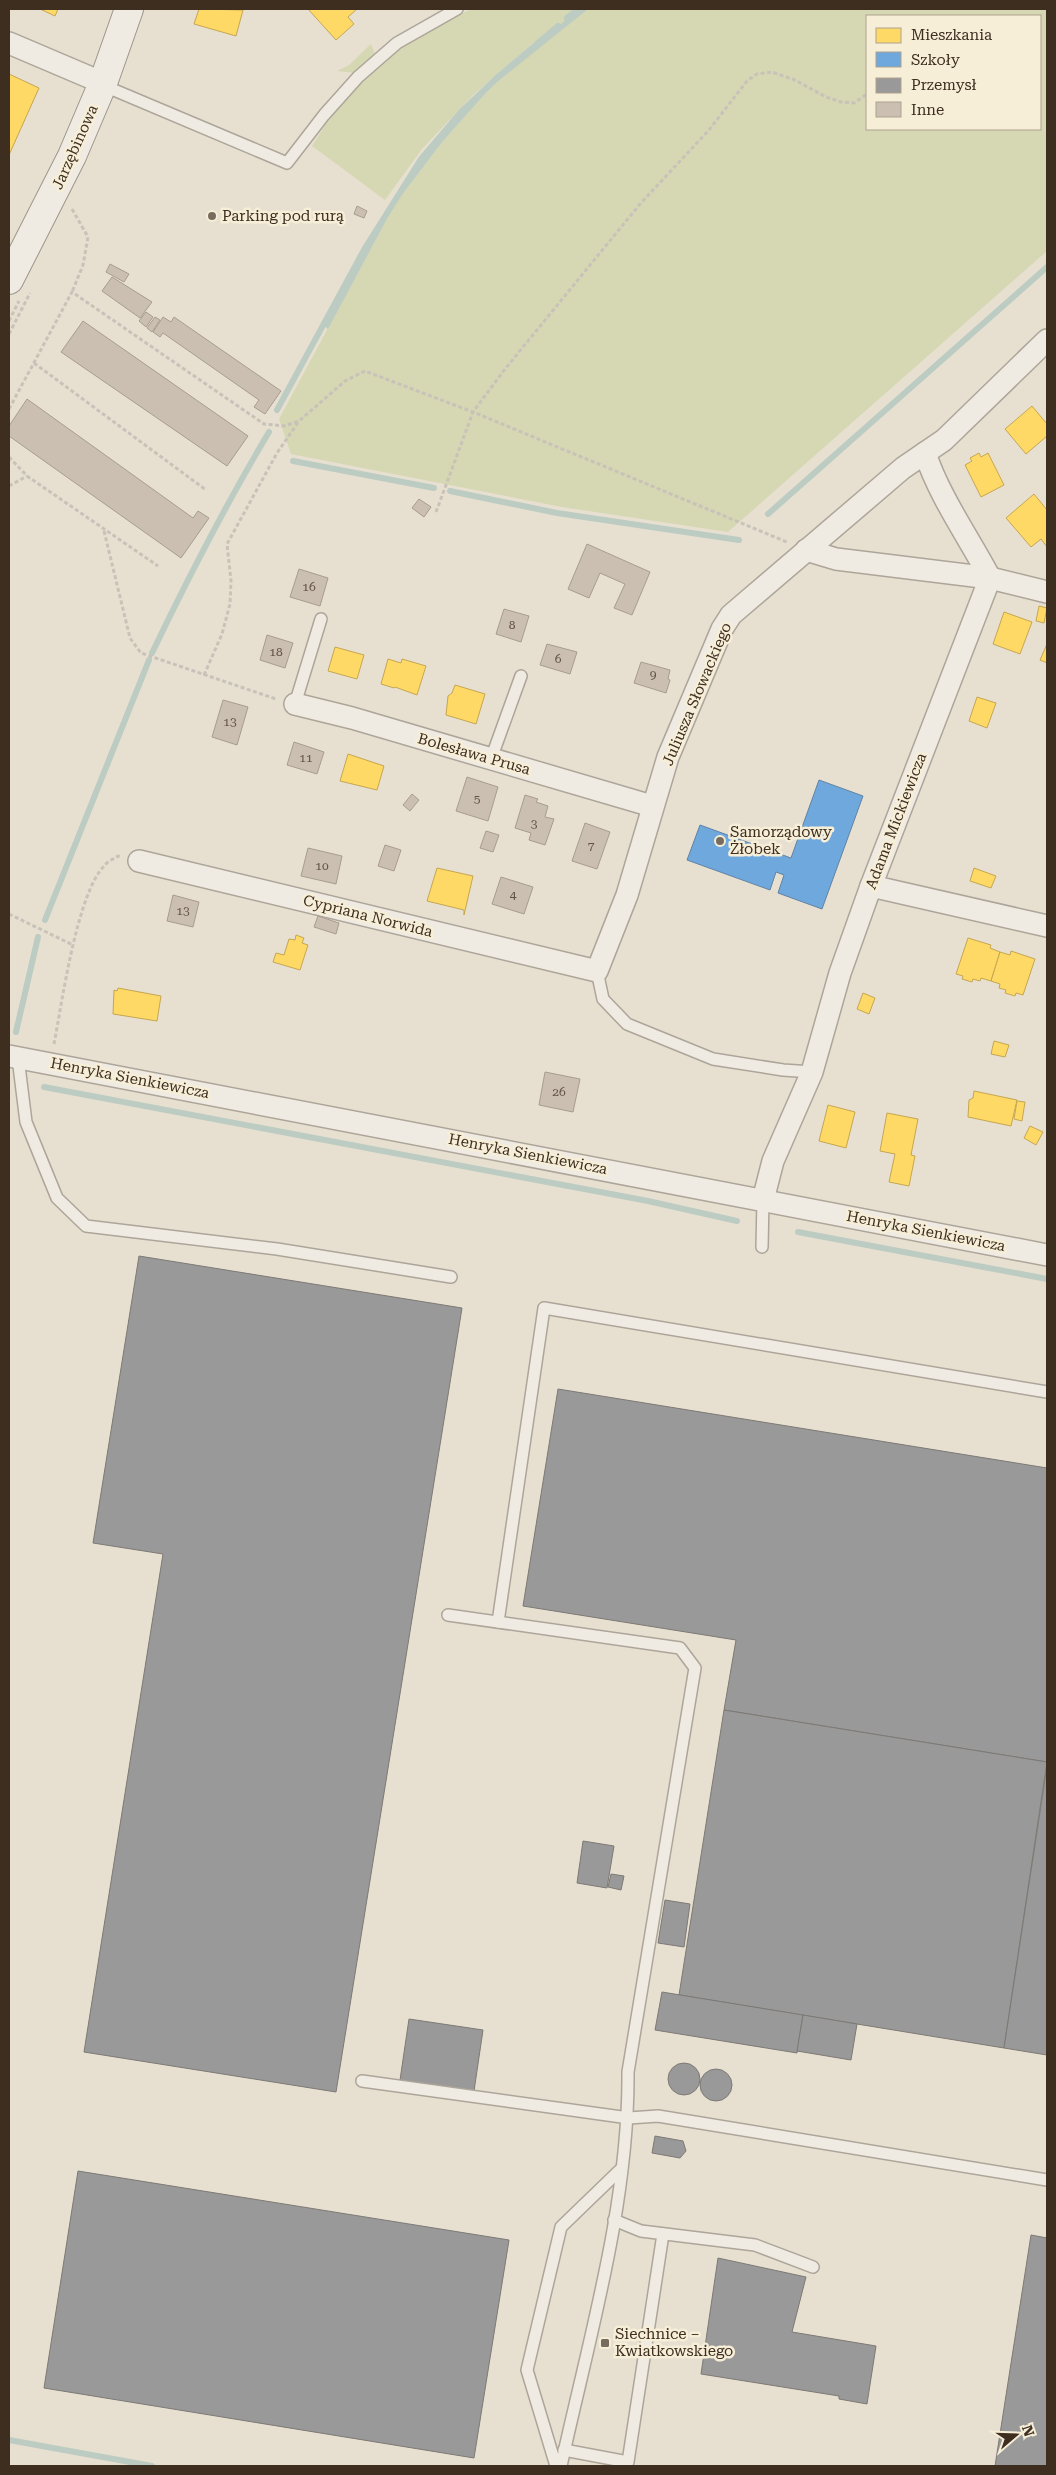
<svg xmlns="http://www.w3.org/2000/svg" width="1056" height="2475" font-family="'Roboto Serif',serif">
  <style>
    .green { fill: #d6d7b3; fill-rule: evenodd }
    .water { fill: #bcccc2 }
    .homes { fill: #ffd966; stroke: #c5a651 }
    .schools { fill: #6fa8dc; stroke: #6083a4 }
    .industry { fill: #999; stroke: #7d7975 }
    .lines { fill: none; stroke-linecap: round; stroke-linejoin: round }
    .stream { stroke: #bcccc2; stroke-width: 6 }
    .building { fill: #cbbfb2; stroke: #a89c90 }
    .lane-casing { stroke: #ada599; stroke-width: 14 }
    .street-casing { stroke: #ada599; stroke-width: 24 }
    .secondary-casing { stroke: #9c958a; stroke-width: 30 }
    .path { stroke: #c8c2b9; stroke-width: 3; stroke-dasharray: 4 2.5; stroke-linecap: butt }
    .lane { stroke: #efebe3; stroke-width: 11 }
    .street { stroke: #efebe3; stroke-width: 21 }
    .secondary { stroke: #efebe3; stroke-width: 28 }
    .poi-dot { fill: #786c5e; stroke: #f7eed8; stroke-width: 2 }
    .labels { text-anchor: middle; dominant-baseline: central; stroke-width: 5; stroke-linejoin: round; paint-order: stroke }
    .number-label { font-size: 12px; fill: #605244 }
    .street-label { font-size: 15px; fill: #3d2e20; stroke: #f7eed8 }
    .poi-label { font-size: 15px; fill: #3d2e20; stroke: #f7eed8; text-anchor: start }
  </style>
  <rect width="100%" height="100%" fill="#e7e0d1"/>
  <g class="green">
    <path d="M472,9h575v242l-319,281 -166,-25 -271,-53 -12,-35 116,-215 48,-63 49,-55 47,-39 -5,-5 -61,53 -51,54 -37,51 -73,-54c37,-63 93,-109 160,-137zM867,16h173v113h-173z"/>
    <polygon points="371,44 375,54 356,73 337,71 349,65"/>
  </g>
  <polygon class="water" points="579,9 588,9 492,86 443,141 395,204 328,329 324,326 365,248 421,159 461,112 498,76"/>
  <g class="homes">
    <polygon points="40,9 58,9 55,16"/>
    <polygon points="199,9 243,10 236,36 194,24"/>
    <polygon points="308,9 357,9 348,17 354,24 336,40"/>
    <polygon points="9,74 39,88 9,155"/>
    <polygon points="1032,406 1047,424 1047,436 1026,454 1005,429"/>
    <polygon points="979,453 981,457 988,453 1004,485 981,497 965,465 972,461 970,458"/>
    <polygon points="1034,494 1047,510 1047,547 1041,539 1031,547 1006,518"/>
    <polygon points="1039,606 1047,608 1044,623 1036,621"/>
    <polygon points="1004,612 1032,622 1020,654 993,644"/>
    <polygon points="1047,644 1047,663 1040,660"/>
    <polygon points="335,647 364,655 357,679 328,671"/>
    <polygon points="388,659 401,663 402,659 426,666 417,695 395,687 394,688 381,684"/>
    <polygon points="455,685 485,694 476,724 446,715 448,696 452,693"/>
    <polygon points="977,697 996,703 987,728 969,721"/>
    <polygon points="348,754 384,766 377,790 340,781"/>
    <polygon points="437,868 473,876 464,915 464,910 427,901"/>
    <polygon points="974,868 996,876 991,888 970,881"/>
    <polygon points="296,935 304,938 302,943 308,945 300,970 273,962 276,953 284,955 289,939 295,940"/>
    <polygon points="968,938 991,945 990,948 1000,952 991,981 981,978 980,981 973,979 972,982 962,979 963,976 956,974"/>
    <polygon points="1011,951 1035,959 1023,995 1016,993 1015,996 1005,993 1006,990 999,988 1000,984 991,981 1000,952 1010,955"/>
    <polygon points="118,988 161,996 157,1021 113,1014 114,990 117,991"/>
    <polygon points="863,993 875,998 869,1014 857,1009"/>
    <polygon points="994,1041 1009,1045 1005,1057 991,1054"/>
    <polygon points="974,1091 1017,1100 1011,1126 968,1117 969,1100 973,1098"/>
    <polygon points="1017,1101 1025,1102 1022,1121 1014,1119"/>
    <polygon points="828,1105 855,1112 846,1148 819,1141"/>
    <polygon points="887,1113 918,1119 911,1155 915,1156 909,1186 889,1182 895,1154 880,1151"/>
    <polygon points="1030,1126 1043,1132 1036,1145 1024,1138"/>
  </g>
  <polygon class="schools" points="819,780 863,796 822,909 778,893 784,875 776,872 770,890 687,860 700,825 791,858"/>
  <g class="industry">
    <polygon points="139,1256 462,1308 336,2092 84,2052 163,1554 93,1543"/>
    <polygon points="558,1389 1047,1468 1047,1762 724,1710 736,1640 523,1606"/>
    <polygon points="724,1710 1047,1762 1004,2048 679,1995"/>
    <polygon points="1047,1766 1047,2055 1004,2048"/>
    <polygon points="583,1841 614,1846 607,1888 577,1883"/>
    <polygon points="611,1874 624,1876 621,1890 608,1887"/>
    <polygon points="665,1900 690,1904 684,1947 658,1943"/>
    <polygon points="662,1992 803,2015 797,2053 655,2030"/>
    <polygon points="803,2015 857,2024 851,2060 797,2051"/>
    <polygon points="409,2019 483,2030 474,2091 400,2080"/>
    <circle cx="684" cy="2079" r="16"/>
    <circle cx="716" cy="2085" r="16"/>
    <polygon points="655,2136 683,2141 686,2151 680,2158 652,2153"/>
    <polygon points="78,2171 509,2240 474,2458 44,2388"/>
    <polygon points="1031,2235 1047,2238 1047,2466 995,2466"/>
    <polygon points="718,2258 806,2277 792,2332 876,2346 867,2404 839,2399 839,2396 701,2374"/>
  </g>
  <g class="lines">
    <g class="stream">
      <polyline points="567,18 579,9"/>
      <polyline points="277,410 365,248 421,159 461,112 499,76 558,26"/>
      <polyline points="293,461 434,488"/>
      <polyline points="450,491 557,513 739,540"/>
      <polyline points="768,514 1047,267"/>
      <path d="M152,653c36,-75 74,-149 117,-221"/>
      <polyline points="45,920 149,660"/>
      <polyline points="16,1032 38,937"/>
      <polyline points="44,1087 648,1201 737,1221"/>
      <polyline points="798,1232 1047,1279"/>
      <polyline points="9,2440 152,2466"/>
    </g>
  </g>
  <g class="building">
    <polygon points="357,206 367,211 364,218 354,214"/>
    <polygon points="110,264 129,274 124,282 106,272"/>
    <polygon points="112,277 152,302 140,318 102,291"/>
    <polygon points="146,312 153,317 146,327 139,321"/>
    <polygon points="155,317 160,320 152,332 147,328"/>
    <polygon points="163,317 171,322 174,317 281,391 265,414 254,407 259,400 163,333 160,337 153,332"/>
    <polygon points="83,321 248,436 227,466 61,352"/>
    <polygon points="27,399 193,518 198,511 209,518 181,558 9,436 9,426"/>
    <polygon points="419,499 431,507 424,517 412,508"/>
    <polygon points="587,544 650,572 632,615 614,608 625,584 600,573 589,598 568,589"/>
    <polygon points="299,569 328,578 320,606 290,597"/>
    <polygon points="504,609 529,616 521,642 496,634"/>
    <polygon points="267,635 293,643 285,668 260,660"/>
    <polygon points="547,644 577,652 570,674 540,665"/>
    <polygon points="641,662 670,670 668,679 670,680 666,693 634,683"/>
    <polygon points="223,700 248,707 237,745 212,737"/>
    <polygon points="294,742 324,752 317,774 287,765"/>
    <polygon points="467,777 498,787 488,821 456,811"/>
    <polygon points="412,794 419,800 410,811 403,805"/>
    <polygon points="525,795 538,799 536,802 548,806 545,817 554,819 545,845 529,840 531,833 515,828"/>
    <polygon points="585,823 610,832 597,869 572,861"/>
    <polygon points="486,831 499,835 493,852 480,848"/>
    <polygon points="385,845 401,850 394,871 378,866"/>
    <polygon points="308,848 342,856 336,884 301,876"/>
    <polygon points="501,877 533,887 524,914 492,904"/>
    <polygon points="173,895 199,902 193,927 167,921"/>
    <polygon points="318,916 339,923 336,934 314,927"/>
    <polygon points="545,1072 580,1079 573,1112 539,1105"/>
  </g>
  <g class="lines">
    <g class="lane-casing">
      <g id="lane">
        <polyline points="103,83 114,90 287,163 324,115 358,77 397,43 457,9"/>
        <polyline points="295,704 321,619"/>
        <polyline points="491,759 521,676"/>
        <polyline points="597,971 603,999 627,1024 713,1059 783,1070 812,1072"/>
        <polyline points="18,1058 26,1122 57,1198 86,1226 277,1249 451,1277"/>
        <polyline points="762,1247 763,1200"/>
        <path d="M448,1615l232,33 15,20 -67,404c1,132 -39,266 -67,394"/>
        <polyline points="498,1622 544,1308 1047,1392"/>
        <polyline points="362,2081 629,2118 658,2116 1047,2180"/>
        <polyline points="614,2220 641,2231 755,2245 813,2267"/>
        <polyline points="564,2450 628,2462 663,2234"/>
        <polyline points="556,2466 527,2370 561,2227 621,2169"/>
      </g>
    </g>
    <g class="street-casing">
      <g id="street">
        <polyline points="9,43 103,83"/>
        <polyline points="806,550 836,559 990,578 1047,592"/>
        <polyline points="295,704 352,718 652,806"/>
        <polyline points="139,861 597,971 627,895 668,757 722,629 731,615 903,468 944,440 1047,340"/>
        <polyline points="871,886 1047,926"/>
        <polyline points="9,1056 1047,1255"/>
        <path d="M763,1200l10,-39 39,-89 28,-99 31,-87 119,-308c-22,-42 -50,-80 -65,-125"/>
      </g>
    </g>
    <g class="secondary-casing">
      <polyline id="secondary" points="9,280 72,156 103,83 129,9"/>
    </g>
    <g class="path">
      <polyline points="72,209 88,237 83,265 72,292"/>
      <polyline points="9,321 19,301"/>
      <polyline points="9,334 30,293"/>
      <polyline points="34,363 206,490"/>
      <polyline points="9,409 72,292 264,424 284,426 299,421 345,381 365,371 473,412 787,542"/>
      <polyline points="9,457 27,476 158,566"/>
      <polyline points="9,486 27,476"/>
      <polyline points="436,512 473,412 505,369 640,204 709,130 747,81 757,74 772,72 795,80 826,97 841,102 854,103 867,94"/>
      <polyline points="104,531 130,638 141,653 276,699"/>
      <polyline points="204,675 222,634 230,604 231,581 227,544 277,453 299,421"/>
      <polyline points="9,914 73,945"/>
      <path d="M54,1044c8,-41 23,-152 51,-179 3,-4 9,-6 13,-9l3,1"/>
    </g>
    <use href="#lane" class="lane"/>
    <use href="#street" class="street"/>
    <use href="#secondary" class="secondary"/>
  </g>
  <g class="poi-dot">
    <circle cx="212" cy="216" r="5"/>
    <circle cx="720" cy="841" r="5"/>
    <rect x="600" y="2338" width="10" height="10" rx="2.5"/>
  </g>
  <g class="labels">
    <g class="number-label">
      <text x="309" y="587">16</text>
      <text x="512" y="625">8</text>
      <text x="276" y="652">18</text>
      <text x="558" y="659">6</text>
      <text x="653" y="675">9</text>
      <text x="230" y="722">13</text>
      <text x="306" y="758">11</text>
      <text x="477" y="799">5</text>
      <text x="534" y="824">3</text>
      <text x="591" y="846">7</text>
      <text x="322" y="866">10</text>
      <text x="513" y="895">4</text>
      <text x="183" y="911">13</text>
      <text x="559" y="1092">26</text>
    </g>
    <g class="street-label">
      <text transform="translate(75 147) rotate(-66)">Jarzębinowa</text>
      <text transform="translate(697 694) rotate(-67)">Juliusza Słowackiego</text>
      <text transform="translate(474 754) rotate(16)">Bolesława Prusa</text>
      <text transform="translate(896 821) rotate(-69)">Adama Mickiewicza</text>
      <text transform="translate(368 916) rotate(14)">Cypriana Norwida</text>
      <text transform="translate(130 1078) rotate(11)">Henryka Sienkiewicza</text>
      <text transform="translate(528 1154) rotate(11)">Henryka Sienkiewicza</text>
      <text transform="translate(926 1231) rotate(11)">Henryka Sienkiewicza</text>
    </g>
    <g class="poi-label">
      <text x="222" y="216">Parking pod rurą</text>
      <text x="730" y="832">Samorządowy<tspan x="730" dy="17">Żłobek</tspan></text>
      <text x="615" y="2334">Siechnice –<tspan x="615" dy="17">Kwiatkowskiego</tspan></text>
    </g>
  </g>
  <rect width="1056" height="2475" fill="none" stroke="#3d2e20" stroke-width="20"/>
  <rect x="866" y="15" width="175" height="115" fill="#f7eed8" stroke="#ada18e"/>
  <rect x="876" y="28" width="25" height="15" fill="#ffd966" stroke="#ada18e"/>
  <text x="911" y="40" font-size="15" fill="#3d2e20">Mieszkania</text>
  <rect x="876" y="52" width="25" height="15" fill="#6fa8dc" stroke="#ada18e"/>
  <text x="911" y="65" font-size="15" fill="#3d2e20">Szkoły</text>
  <rect x="876" y="78" width="25" height="15" fill="#999999" stroke="#ada18e"/>
  <text x="911" y="90" font-size="15" fill="#3d2e20">Przemysł</text>
  <rect x="876" y="102" width="25" height="15" fill="#cbbfb2" stroke="#ada18e"/>
  <text x="911" y="115" font-size="15" fill="#3d2e20">Inne</text>
  <g transform="translate(1016 2435) rotate(71)" stroke="#f7eed8" stroke-width="4" paint-order="stroke">
  <path d="M0-4L9 19L0 12L-9 19Z" fill="#3d2e20"/>
  <text y="-8" font-size="14" font-weight="bold" text-anchor="middle" fill="#3d2e20">N</text>
  </g>
</svg>
